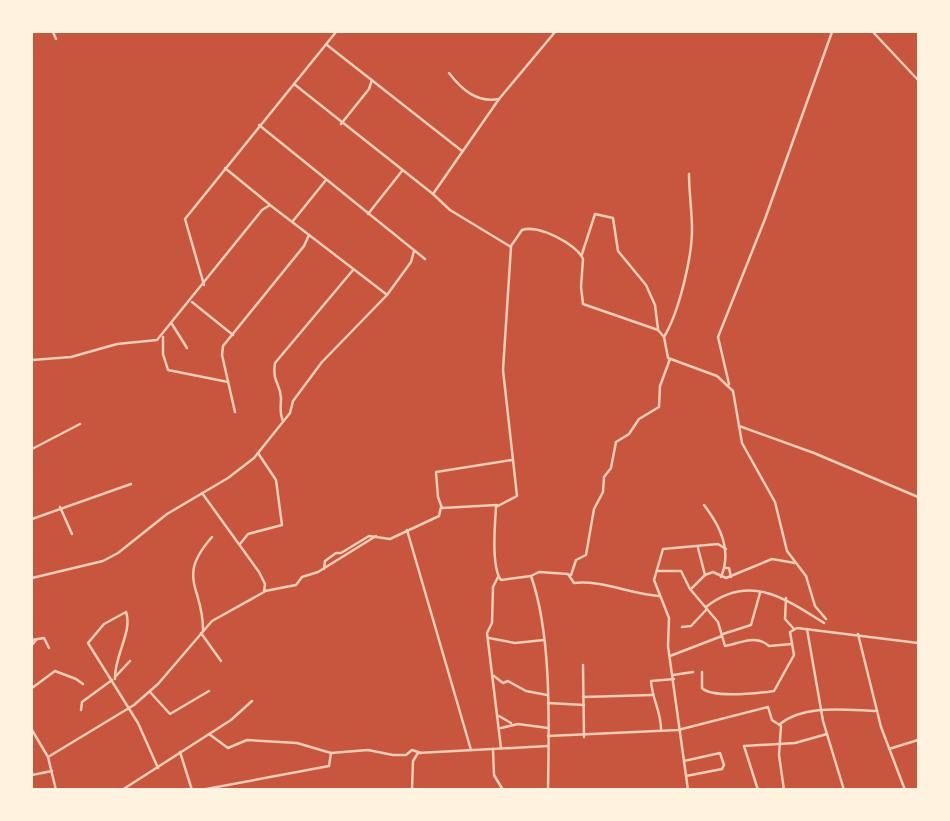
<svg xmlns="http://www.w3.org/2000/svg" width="950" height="821" font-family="Lato,sans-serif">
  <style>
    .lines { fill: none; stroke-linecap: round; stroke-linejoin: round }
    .minor { stroke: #f1ccb7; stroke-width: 2.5 }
    .tertiary { stroke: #f1ccb7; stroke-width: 2.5 }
  </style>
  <rect width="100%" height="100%" fill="#c8553d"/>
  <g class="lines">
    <g class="minor">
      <polyline points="53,32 56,39"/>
      <polyline points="873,32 918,80"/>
      <polyline points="327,45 462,151"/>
      <path d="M449,73c13,17 28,30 50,26"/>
      <polyline points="294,84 433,194"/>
      <polyline points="341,124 369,89 372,80"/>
      <polyline points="259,125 425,259"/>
      <polyline points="225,168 269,204"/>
      <polyline points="368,214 402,171"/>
      <polyline points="293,221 326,180"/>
      <path d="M511,246l11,-16c15,-6 55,14 61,29l-2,28 2,17 75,26 6,7 4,21 49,18 16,15 9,52 33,59 12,49 19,25 9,30 11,13"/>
      <polyline points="582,254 595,214 613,218 618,251 646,285 655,305 658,329"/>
      <polyline points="204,285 185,219 336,32"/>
      <polyline points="192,302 233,335"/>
      <polyline points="172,324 187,348"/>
      <polyline points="163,337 163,354 168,370 228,382"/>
      <path d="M664,337c15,-25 28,-79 28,-108 0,-18 -3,-36 -3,-55"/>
      <polyline points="32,360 71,357 117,344 157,340 262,210 270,205 386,294"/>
      <polyline points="729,384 718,337 765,219 832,32"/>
      <polyline points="235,412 222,355 223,346 304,246 309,235"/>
      <path d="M283,421c-4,-9 -2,-14 -2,-23 -1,-16 -9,-15 -6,-35l78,-93"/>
      <polyline points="739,426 814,453 918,497"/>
      <polyline points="32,449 80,424"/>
      <polyline points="497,505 442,508 438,497 436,472 512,460"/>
      <path d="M704,505c17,22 28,46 17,72"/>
      <polyline points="60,507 72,534"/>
      <polyline points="32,519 131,484"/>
      <polyline points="407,530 471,750"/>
      <polyline points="240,544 248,534 282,525 276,480 258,453"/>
      <polyline points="698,548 705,575"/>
      <polyline points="725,568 729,568 731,577"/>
      <polyline points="324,569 325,561 336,553 341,553 369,536 390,539 439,516 441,507"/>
      <path d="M657,571h24l9,18 28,33 7,24c16,-3 31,-12 44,0l23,-2"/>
      <polyline points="571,575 576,560 586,555 594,509 603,492 604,477 611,468 616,442 629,434 639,419 659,407 660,386 670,359"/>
      <path d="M531,576l8,-4 29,2 6,9c28,-3 57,11 85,13"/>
      <polyline points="498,577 493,587 492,623 487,633 501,748"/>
      <polyline points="32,578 103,561 118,553 167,514 228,478 254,458 290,413 293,401 322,362 387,295 411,262 414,251"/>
      <polyline points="692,588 705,575 713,572 726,578 772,559 795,563"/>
      <polyline points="265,591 296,585 302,577 318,572 376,536"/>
      <polyline points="786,598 785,619 794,629"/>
      <path d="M706,607c43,-34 79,-9 118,16"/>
      <polyline points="682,627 691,626 707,609"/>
      <polyline points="807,629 823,721 844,790"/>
      <path d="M203,631c1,-44 -28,-52 9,-94"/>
      <polyline points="201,633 221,661"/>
      <polyline points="723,634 751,625 760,593"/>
      <polyline points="858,634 881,727 905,790"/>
      <polyline points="489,638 515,643 544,640"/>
      <polyline points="32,640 44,638 49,648"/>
      <polyline points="32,645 37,639"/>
      <polyline points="670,656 722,636"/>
      <polyline points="583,665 584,737"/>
      <path d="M702,672v16c11,11 56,5 72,3l20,-36 -4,-23 7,-4 121,15"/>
      <polyline points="673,675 693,672"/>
      <polyline points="116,676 130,661"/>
      <polyline points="494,676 503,683 508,681 526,691 547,695"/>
      <path d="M115,679c-1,-23 18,-48 11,-67l-22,12 -16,19 50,80 20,45"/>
      <polyline points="32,688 55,671 76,679 83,684"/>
      <polyline points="150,692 170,714 209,691"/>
      <polyline points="583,697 652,695"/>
      <polyline points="548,703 584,705"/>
      <polyline points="81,710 82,702 112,680"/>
      <polyline points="499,716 511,723"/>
      <path d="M780,724c24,-20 67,-14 95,-13"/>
      <polyline points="501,728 518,724 548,728"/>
      <path d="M661,729c0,-18 -9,-30 -10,-48l23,-2"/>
      <polyline points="32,730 48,757 56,790"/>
      <polyline points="209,734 228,748 247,740 297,743 331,753 368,750 393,755 406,755 412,750 421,753"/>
      <polyline points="548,736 678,730 768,707 772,720 781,726 779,755 784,790"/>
      <polyline points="493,749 494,775 503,790"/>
      <polyline points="889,749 918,740"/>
      <polyline points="180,752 192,790"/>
      <polyline points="48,757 134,705 158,684 212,621 264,592 265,584 259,572 202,493"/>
      <polyline points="684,761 720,753 724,765 722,769 686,776"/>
      <polyline points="32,775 52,771"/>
      <polyline points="122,790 231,720 252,701"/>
      <polyline points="201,790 329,766 331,753"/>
      <polyline points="412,790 413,761 418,753 548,746"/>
      <polyline points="688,790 668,646 669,618 654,580 663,549 718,544 726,549"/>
      <polyline points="758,790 744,746 795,743 827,734"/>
    </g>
    <path class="tertiary" d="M548,790c1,-64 4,-155 -17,-214l-30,4c-10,-13 -6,-56 -5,-73l21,-11 -14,-126 8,-123 -61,-37 -17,-16 66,-95 56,-67"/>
  </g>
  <rect width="950" height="821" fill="none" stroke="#fff3e0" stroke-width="66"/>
</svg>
